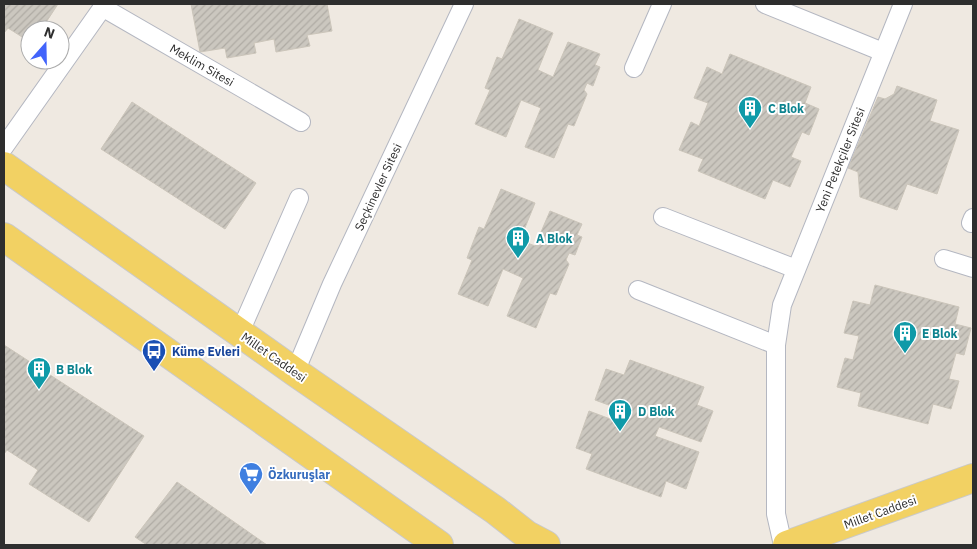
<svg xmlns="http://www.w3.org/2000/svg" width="977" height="549" font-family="'IBM Plex Sans',sans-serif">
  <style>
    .building { fill: url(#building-hatch); stroke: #cbc5ba }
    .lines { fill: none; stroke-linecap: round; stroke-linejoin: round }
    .lane-casing { stroke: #b4b7c1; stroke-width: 20 }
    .primary-casing { stroke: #c9c9c9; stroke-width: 30 }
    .lane { stroke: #fff; stroke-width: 18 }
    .primary { stroke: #f2d163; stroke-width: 28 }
    .labels { text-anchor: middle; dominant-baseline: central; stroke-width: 4; stroke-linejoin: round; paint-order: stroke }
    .street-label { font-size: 12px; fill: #2e2e2e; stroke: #fff }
    .culture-label { font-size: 12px; font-weight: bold; fill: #0d838f; stroke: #fff; text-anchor: start }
    .transit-label { font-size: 12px; font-weight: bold; fill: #164399; stroke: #fff; text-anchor: start }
    .shop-label { font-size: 12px; font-weight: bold; fill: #366cbe; stroke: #fff; text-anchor: start }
  </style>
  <defs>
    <pattern id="building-hatch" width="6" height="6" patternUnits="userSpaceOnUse" patternTransform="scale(1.25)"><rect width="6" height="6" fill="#cbc7bf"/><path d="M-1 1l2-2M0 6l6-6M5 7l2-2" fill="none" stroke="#afaba4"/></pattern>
  </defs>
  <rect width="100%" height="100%" fill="#efe9e1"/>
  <g class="building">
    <polygon points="4,4 58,4 41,30 30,30 30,42 8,28 4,33"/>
    <polygon points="191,4 327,4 332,31 307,35 310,46 276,52 274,39 254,43 256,53 227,58 225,48 200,52"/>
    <polygon points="519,19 553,33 538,70 553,77 568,42 600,54 595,65 600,67 593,86 587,83 584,90 587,94 574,126 568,124 554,158 525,147 541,108 521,100 506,137 475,124 490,90 485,88 497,57 502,59"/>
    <polygon points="730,54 811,87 805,103 819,109 809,135 802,132 791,157 801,161 790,187 773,180 765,199 698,171 703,159 679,150 691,122 699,126 708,103 694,98 707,67 722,74"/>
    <polygon points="897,86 937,100 930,121 959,130 937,194 907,184 897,210 860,197 858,172 848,168 878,97 885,99 894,94"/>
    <polygon points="132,102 256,183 225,229 101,149"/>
    <polygon points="501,189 535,203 520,240 535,246 550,211 582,224 577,235 582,237 575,255 569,253 566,260 569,264 556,295 550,293 536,328 507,316 523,278 503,269 488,306 458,294 472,260 467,258 479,227 484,229"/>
    <polygon points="875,285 959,307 955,324 971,328 964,355 956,353 949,379 959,381 951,409 933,404 928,424 858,406 861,393 837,387 845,358 853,360 859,336 844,333 853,301 870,305"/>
    <polygon points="4,345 144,436 89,522 29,484 38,470 7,450 4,454"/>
    <polygon points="630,360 704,387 697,405 713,411 701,442 659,427 655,436 699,452 686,489 666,481 661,497 586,469 592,454 576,448 589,411 621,423 625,411 595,400 606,369 624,375"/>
    <polygon points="177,482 267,545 147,545 135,537"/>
  </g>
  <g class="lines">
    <g class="lane-casing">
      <g id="lane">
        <polyline points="765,4 883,52"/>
        <polyline points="102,7 301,122"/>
        <polyline points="634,68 662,4"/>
        <polyline points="4,147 105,4"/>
        <polyline points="663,217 796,269"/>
        <polyline points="971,223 973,218"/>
        <polyline points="944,259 973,268"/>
        <polyline points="638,290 776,345"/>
        <polyline points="240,332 299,198"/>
        <polyline points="295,372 332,284 464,4"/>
        <polyline points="783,545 776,514 776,345 782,305 903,4"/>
      </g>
    </g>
    <g class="primary-casing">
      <g id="primary">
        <polyline points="4,166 295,372 495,510 527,535 546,545"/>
        <polyline points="4,237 439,545"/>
        <polyline points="787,545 973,478"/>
      </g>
    </g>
    <use href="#lane" class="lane"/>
    <use href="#primary" class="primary"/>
  </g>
  <defs>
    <g id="building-pin" transform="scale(1.25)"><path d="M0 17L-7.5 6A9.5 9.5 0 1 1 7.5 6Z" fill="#0f9aa8" stroke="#fff"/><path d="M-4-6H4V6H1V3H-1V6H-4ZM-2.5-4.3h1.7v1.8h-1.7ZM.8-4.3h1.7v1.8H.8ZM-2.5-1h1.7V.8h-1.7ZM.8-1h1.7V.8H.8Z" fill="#fff"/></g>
    <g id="bus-pin" transform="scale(1.25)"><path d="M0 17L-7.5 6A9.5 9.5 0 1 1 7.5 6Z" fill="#1a4fb4" stroke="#fff"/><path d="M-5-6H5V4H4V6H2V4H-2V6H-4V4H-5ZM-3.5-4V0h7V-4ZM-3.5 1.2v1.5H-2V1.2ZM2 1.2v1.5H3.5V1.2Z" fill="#fff"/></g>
    <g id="supermarket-pin" transform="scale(1.25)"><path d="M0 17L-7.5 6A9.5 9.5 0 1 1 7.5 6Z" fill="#3f7fe0" stroke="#fff"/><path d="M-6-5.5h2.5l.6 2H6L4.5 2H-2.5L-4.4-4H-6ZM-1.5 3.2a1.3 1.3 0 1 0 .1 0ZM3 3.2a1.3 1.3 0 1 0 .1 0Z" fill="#fff"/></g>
  </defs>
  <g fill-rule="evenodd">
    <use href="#building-pin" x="750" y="108"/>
    <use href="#building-pin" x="518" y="238"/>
    <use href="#building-pin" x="905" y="333"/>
    <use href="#bus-pin" x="154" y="351"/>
    <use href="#building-pin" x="39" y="369"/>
    <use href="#building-pin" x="620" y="411"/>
    <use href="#supermarket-pin" x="251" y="474"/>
  </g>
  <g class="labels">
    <g class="street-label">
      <text transform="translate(202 65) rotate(30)">Meklim Sitesi</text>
      <text transform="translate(840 160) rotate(-68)">Yeni Petekçiler Sitesi</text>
      <text transform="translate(378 187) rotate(-65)">Seçkinevler Sitesi</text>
      <text transform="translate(274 357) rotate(35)">Millet Caddesi</text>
      <text transform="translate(880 512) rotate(-20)">Millet Caddesi</text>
    </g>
    <g class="culture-label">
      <text x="768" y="108">C Blok</text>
      <text x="536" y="238">A Blok</text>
      <text x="922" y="333">E Blok</text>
      <text x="56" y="369">B Blok</text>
      <text x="638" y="411">D Blok</text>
    </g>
    <g class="transit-label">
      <text x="172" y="351">Küme Evleri</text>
    </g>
    <g class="shop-label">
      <text x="268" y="474">Özkuruşlar</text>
    </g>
  </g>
  <rect width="977" height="549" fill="none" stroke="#2e2e2e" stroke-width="10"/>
  <g transform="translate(45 45) rotate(20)"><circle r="24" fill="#ffffff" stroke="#ababab"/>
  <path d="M0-4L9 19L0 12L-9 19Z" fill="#4264fb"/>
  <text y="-8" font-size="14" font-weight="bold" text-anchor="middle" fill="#2e2e2e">N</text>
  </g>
</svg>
